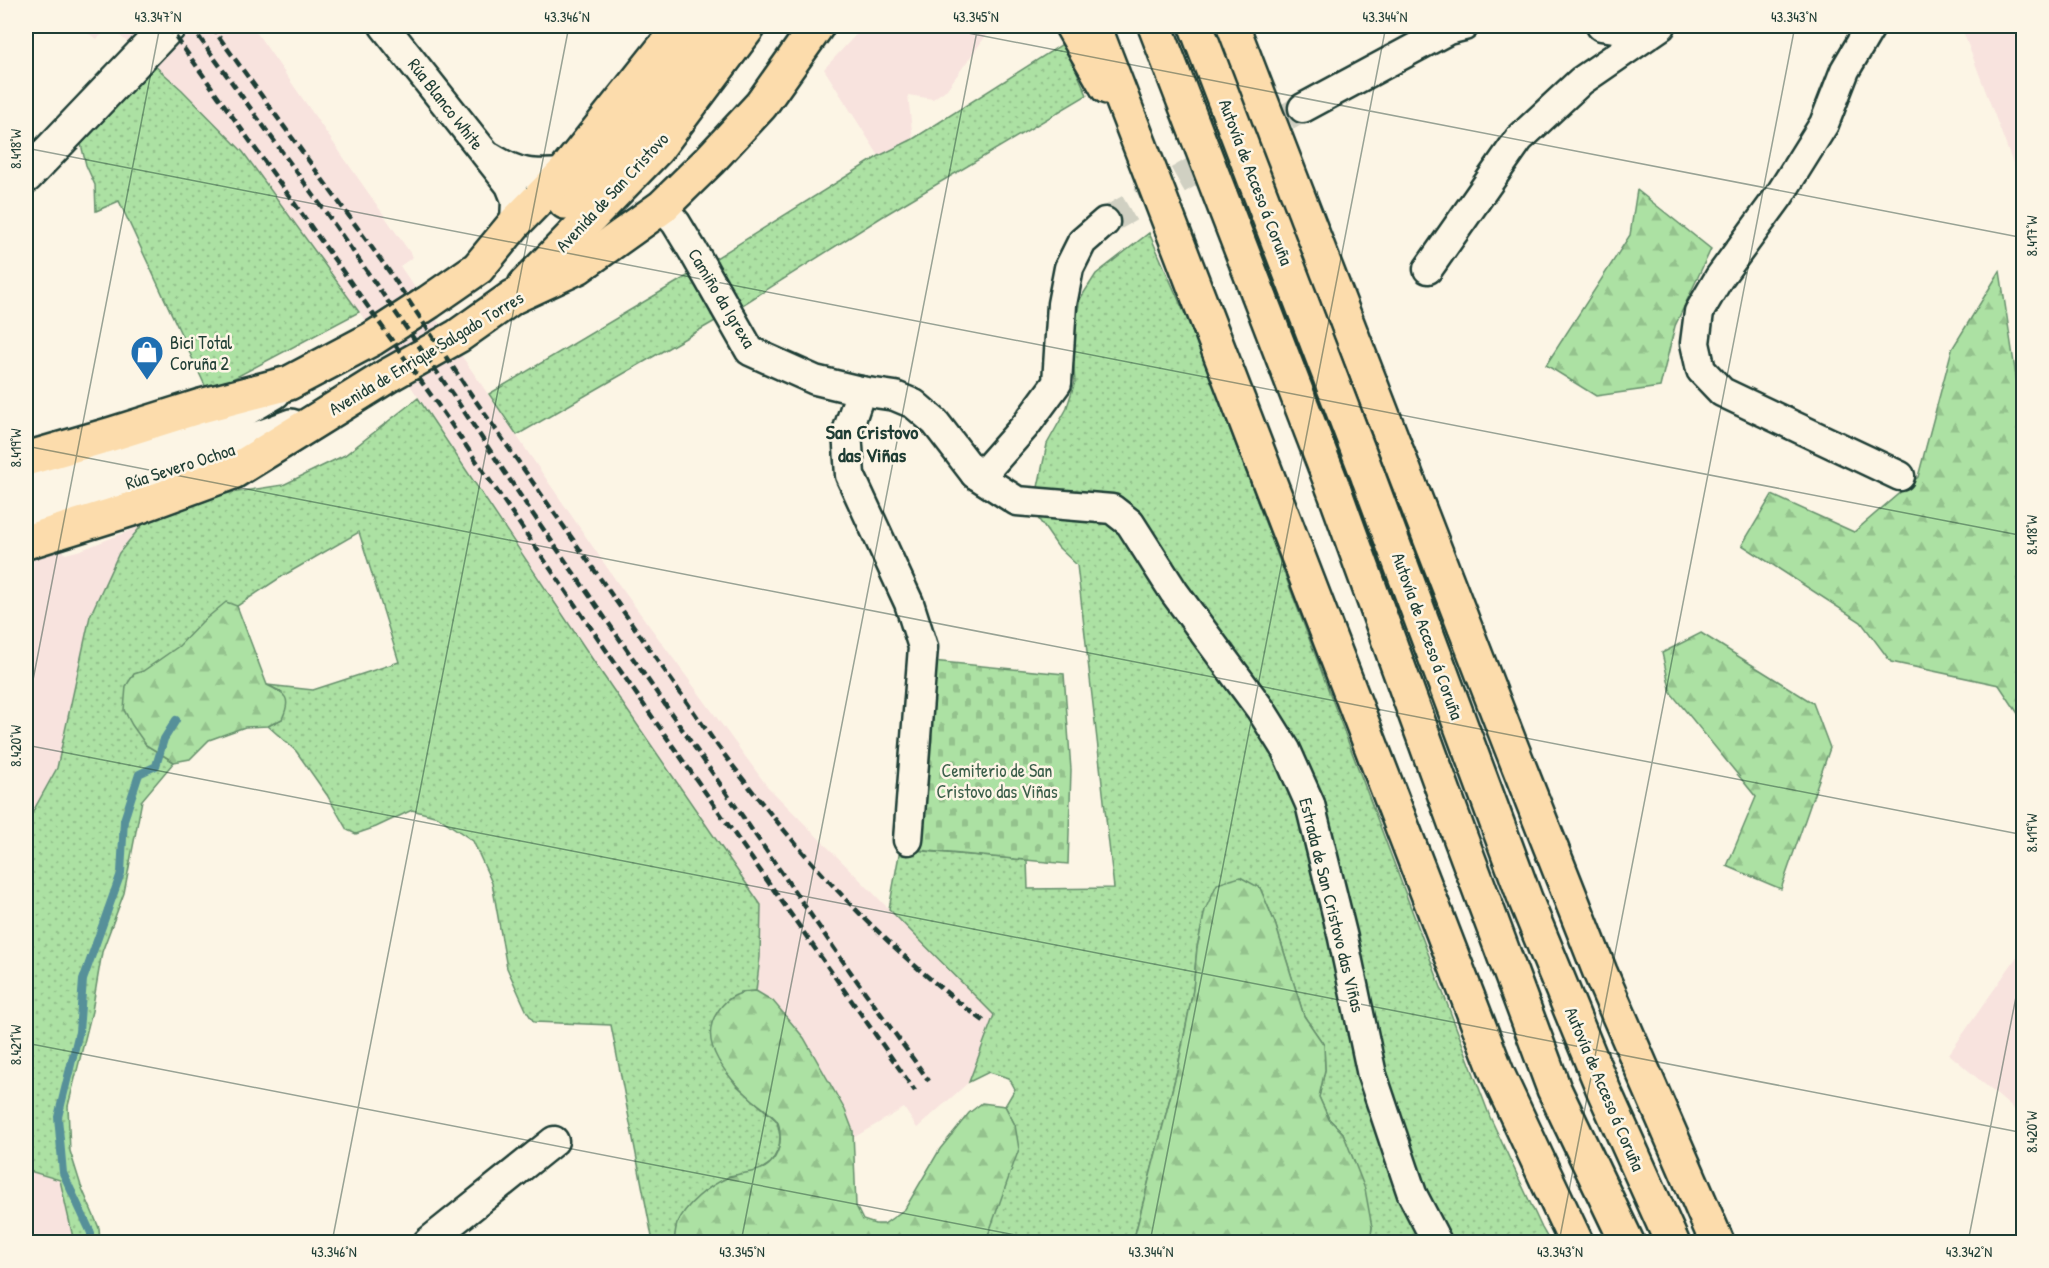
<svg xmlns="http://www.w3.org/2000/svg" width="2049" height="1268" font-family="'Patrick Hand',sans-serif">
  <style>
    .built { fill: #f8e3de }
    .grass { fill: url(#grass-dots); stroke: #668f6c; stroke-width: 1.5 }
    .forest { fill: url(#forest-firs); stroke: #668f6c; stroke-width: 1.5 }
    .cemetery { fill: url(#cemetery-stones); stroke: #668f6c; stroke-width: 1.5 }
    .lines { fill: none; stroke-linecap: round; stroke-linejoin: round }
    .stream { stroke: #579099; stroke-width: 8 }
    .street-tunnel { stroke: #d0d0c2; stroke-width: 28; stroke-dasharray: 28 14; stroke-linecap: butt }
    .street-casing { stroke: #1f3d34; stroke-width: 33 }
    .secondary-casing { stroke: #1f3d34; stroke-width: 38 }
    .primary-casing { stroke: #1f3d34; stroke-width: 38 }
    .highway-casing { stroke: #1f3d34; stroke-width: 38 }
    .street { stroke: #fcf5e5; stroke-width: 28 }
    .secondary { stroke: #fcf5e5; stroke-width: 33 }
    .primary { stroke: #fcdcac; stroke-width: 33 }
    .highway { stroke: #fcdcac; stroke-width: 33 }
    .rail { stroke: #1f3d34; stroke-width: 4.5; stroke-dasharray: 9 4.5; stroke-linecap: butt }
    .highway-bridge-casing { stroke: #1f3d34; stroke-width: 38; stroke-linecap: butt }
    .highway-bridge { stroke: #fcdcac; stroke-width: 33 }
    .ticks { fill: none; stroke: #1f3d34; stroke-width: 1.5; stroke-opacity: 0.45 }
    .labels { text-anchor: middle; dominant-baseline: central; stroke-width: 5; stroke-linejoin: round; paint-order: stroke }
    .street-label { font-size: 18px; fill: #1f3d34; stroke: #fcf5e5 }
    .poi-label { font-size: 18px; fill: #1f3d34; stroke: #fcf5e5; text-anchor: start }
    .park-label { font-size: 18px; fill: #3b5e4a; stroke: #fcf5e5 }
    .neighbourhood-label { font-size: 20px; font-weight: bold; fill: #1f3d34; stroke: #fcf5e5 }
    .neatline { fill: none; stroke: #1f3d34; stroke-width: 2 }
    .ticks-label { font-size: 15px; text-anchor: middle; fill: #1f3d34 }
  </style>
  <defs>
    <pattern id="grass-dots" width="8" height="8" patternUnits="userSpaceOnUse" patternTransform="scale(1.5)"><rect width="8" height="8" fill="#ace1a3"/><path d="M2 2h.1M6 6h.1" fill="none" stroke="#94c28d" stroke-width="1.8" stroke-linecap="round"/></pattern>
    <pattern id="forest-firs" width="22" height="20" patternUnits="userSpaceOnUse" patternTransform="scale(1.5)"><rect width="22" height="20" fill="#ace1a3"/><path d="M5 1l3.5 6h-7zM16 11l3.5 6h-7z" fill="#94c28d"/></pattern>
    <pattern id="cemetery-stones" width="16" height="16" patternUnits="userSpaceOnUse" patternTransform="scale(1.5)"><rect width="16" height="16" fill="#ace1a3"/><path d="M2 7V4a2 2 0 0 1 4 0v3zM10 15v-3a2 2 0 0 1 4 0v3z" fill="#94c28d"/></pattern>
  </defs>
  <rect width="100%" height="100%" fill="#fcf5e5"/>
  <filter id="ink" filterUnits="userSpaceOnUse"><feTurbulence type="fractalNoise" baseFrequency=".0167" numOctaves="2"/><feDisplacementMap in="SourceGraphic" scale="12" xChannelSelector="R" yChannelSelector="G"/><feConvolveMatrix kernelMatrix="1 2 1 2 8 2 1 2 1" color-interpolation-filters="sRGB"/></filter>
  <g filter="url(#ink)">
    <g class="built">
      <polygon points="76,26 252,26 413,257 400,266 617,582 767,786 994,1015 969,1082 917,1128 904,1108 853,1138 845,1110 804,1038 773,1001 756,991 760,957 761,905 599,669 432,417 351,300 298,228 182,90 110,27 97,39"/>
      <polygon points="864,26 993,26 947,89 933,99 908,95 913,139 879,156 824,69"/>
      <polygon points="1961,26 2023,26 2023,190"/>
      <polygon points="185,509 26,1145 26,561 63,550 65,554 81,550"/>
      <polygon points="2023,948 2023,1117 1949,1054"/>
      <polygon points="26,1170 60,1180 74,1242 26,1242"/>
    </g>
    <g class="grass">
      <polygon points="1064,43 1087,95 885,215 736,309 517,435 489,394 689,275 879,156 913,139"/>
      <polygon points="154,65 182,90 243,152 359,312 208,392 119,201 96,211 95,185 86,165 81,144"/>
      <polygon points="1149,233 1195,337 1490,1117 1542,1228 1550,1242 1370,1242 1372,1227 1343,1133 1329,1119 1319,1097 1325,1070 1324,1045 1304,1016 1275,923 1260,888 1205,910 1197,948 1193,990 1178,1067 1133,1242 988,1242 987,1238 1015,1125 1005,1106 1015,1089 1009,1078 989,1072 969,1082 994,1015 889,909 900,849 1027,860 1028,889 1114,888 1077,565 1058,547 1033,511 1047,444 1066,410 1075,382 1072,343 1080,299 1096,274"/>
      <polygon points="418,398 599,669 761,905 760,957 756,991 740,992 719,1061 736,1085 777,1121 780,1136 779,1148 771,1163 757,1172 729,1176 677,1225 674,1242 653,1242 611,1025 534,1022 527,1012 507,968 492,883 473,841 438,817 412,810 376,827 356,834 347,830 327,795 296,751 268,726 282,719 282,692 267,685 313,690 399,662 359,532 281,577 237,606 146,745 174,762 142,800 124,893 102,952 92,1011 68,1106 70,1151 81,1186 99,1228 100,1242 74,1242 60,1180 26,1170 26,824 57,768 90,616 119,553 143,524 224,494 283,485 345,455"/>
    </g>
    <g class="forest">
      <polygon points="1637,190 1711,249 1675,326 1660,387 1596,396 1546,365 1630,235"/>
      <polygon points="2000,271 2017,383 2024,447 2023,721 1999,685 1891,662 1861,622 1742,545 1772,495 1854,532 1918,477 1952,349"/>
      <path d="M226,602l11,4 30,79c19,9 25,13 15,34l-14,7 -23,1 -36,13 -19,19 -16,3 -28,-17 -14,-20 -8,-15 2,-24 8,-12 9,-3 36,-25 23,-24z"/>
      <polygon points="1701,633 1813,703 1830,748 1781,889 1727,866 1756,797 1671,693 1662,653"/>
      <polygon points="1240,877 1260,888 1275,923 1304,1016 1324,1045 1325,1070 1319,1097 1329,1119 1343,1133 1365,1189 1372,1227 1370,1242 1133,1242 1178,1067 1193,990 1197,948 1205,910 1217,884"/>
      <path d="M756,991l17,10 31,37 41,72 8,21 3,75 7,14 12,4h9l21,-15 35,-60 29,-36 13,-10 23,3 10,19 4,24 -32,89 1,4h-314c1,-5 1,-12 3,-18 9,-20 30,-37 50,-46 17,-8 37,-2 48,-21 4,-7 6,-14 5,-22 0,-4 -1,-11 -3,-14 -5,-7 -17,-15 -24,-21 -23,-20 -58,-57 -35,-89 10,-15 21,-19 38,-20z"/>
    </g>
    <polygon class="cemetery" points="932,661 1064,674 1071,770 1068,864 918,850"/>
    <g class="lines">
      <polyline class="stream" points="91,1242 91,1233 63,1173 58,1117 79,1032 83,980 121,873 124,820 139,774 156,766 164,739 176,720"/>
      <polyline class="street-tunnel" points="1105,222 1303,108"/>
      <g class="street-casing">
        <g id="street">
          <polyline points="384,26 510,185 516,200 515,223"/>
          <polyline points="1601,26 1647,33"/>
          <polyline points="1871,26 1845,70 1824,124 1779,196 1719,278 1699,312 1695,343 1701,370 1722,392 1900,476"/>
          <polyline points="1303,108 1448,30 1464,26"/>
          <path d="M490,157c29,18 42,18 74,16"/>
          <polyline points="662,207 676,223 696,256 750,351 815,380 861,391 895,396 914,404 935,422 975,474 1017,501 1112,509 1130,523 1174,592 1261,710 1286,750 1310,804 1343,938 1372,1075 1412,1194 1437,1242"/>
          <polyline points="1428,269 1519,139 1581,81 1661,26"/>
          <polyline points="861,391 847,432 850,475 909,603 923,647 908,840"/>
          <polyline points="975,474 988,468 1026,425 1057,383 1062,304 1069,268 1082,242 1105,222"/>
          <polyline points="428,1242 554,1141"/>
        </g>
      </g>
      <g class="secondary-casing">
        <g id="secondary">
          <polyline points="26,176 169,26"/>
          <polyline points="26,486 119,458 214,427 274,392"/>
          <path d="M26,514c89,-27 178,-54 265,-88"/>
        </g>
      </g>
      <g class="primary-casing">
        <g id="primary">
          <polyline points="1072,26 1107,87"/>
          <polyline points="565,202 635,130 716,26"/>
          <polyline points="525,285 656,150 749,26"/>
          <polyline points="26,459 112,434 201,406 289,383 372,339 429,302 478,268 515,223 564,173 681,26"/>
          <polyline points="26,542 135,508 233,472 389,375 458,336 513,297 578,267 662,207 709,161 761,105 817,26"/>
        </g>
      </g>
      <g class="highway-casing">
        <g id="highway">
          <polyline points="1094,26 1497,1073 1576,1242"/>
          <polyline points="1232,26 1510,744 1600,972 1717,1242"/>
          <polyline points="1368,476 1526,901 1604,1091 1672,1242"/>
          <polyline points="1334,490 1459,834 1554,1089 1627,1242"/>
        </g>
      </g>
      <use href="#street" class="street"/>
      <use href="#secondary" class="secondary"/>
      <use href="#primary" class="primary"/>
      <use href="#highway" class="highway"/>
      <g class="rail">
        <polyline points="168,26 438,405 639,698 915,1091"/>
        <polyline points="191,26 327,214 455,398 528,507 847,967 929,1081"/>
        <path d="M211,26l180,248 75,113 246,351c78,106 166,206 273,284"/>
      </g>
      <g class="highway-bridge-casing">
        <g id="highway-bridge">
          <polyline points="1155,26 1334,490"/>
          <polyline points="1196,26 1368,476"/>
        </g>
      </g>
      <use href="#highway-bridge" class="highway-bridge"/>
    </g>
  </g>
  <path class="ticks" d="M932,26l1092,212M26,148l1998,388M26,446l1998,389M26,716l134,-690M26,745l1998,388M26,1043l1025,199M332,1242l237,-1216M741,1242l237,-1216M1150,1242l236,-1216M1559,1242l236,-1216M1968,1242l56,-286"/>
  <defs>
    <g id="shop-pin" transform="scale(1.725)"><path d="M0 17L-7.5 6A9.5 9.5 0 1 1 7.5 6Z" fill="#1f6fb2" stroke="#fcf5e5"/><path d="M-5-2.5h2.3a2.7 3.5 0 0 1 5.4 0H5L5.5 6h-11ZM-1.5-2.5h3a1.5 2.3 0 0 0-3 0Z" fill="#fff"/></g>
  </defs>
  <g fill-rule="evenodd">
    <use href="#shop-pin" x="147" y="352"/>
  </g>
  <g class="labels">
    <g class="street-label">
      <text transform="translate(446 104) rotate(52)">Rúa Blanco White</text>
      <text transform="translate(1256 182) rotate(69)">Autovía de Acceso á Coruña</text>
      <text transform="translate(612 192) rotate(-47)">Avenida de San Cristovo</text>
      <text transform="translate(722 298) rotate(59)">Camiño da Igrexa</text>
      <text transform="translate(426 353) rotate(-31)">Avenida de Enrique Salgado Torres</text>
      <text transform="translate(180 466) rotate(-18)">Rúa Severo Ochoa</text>
      <text transform="translate(1428 636) rotate(70)">Autovía de Acceso á Coruña</text>
      <text transform="translate(1332 905) rotate(76)">Estrada de San Cristovo das Viñas</text>
      <text transform="translate(1605 1089) rotate(67)">Autovía de Acceso á Coruña</text>
    </g>
    <g class="poi-label">
      <text x="170" y="342">Bici Total<tspan x="170" dy="21">Coruña 2</tspan></text>
    </g>
    <g class="park-label">
      <text x="997" y="770">Cemiterio de San<tspan x="997" dy="21">Cristovo das Viñas</tspan></text>
    </g>
    <g class="neighbourhood-label">
      <text x="872" y="431">San Cristovo<tspan x="872" dy="23">das Viñas</tspan></text>
    </g>
  </g>
  <rect width="2049" height="1268" fill="none" stroke="#fcf5e5" stroke-width="66"/>
  <rect x="33" y="33" width="1983" height="1202" class="neatline"/>
  <g class="ticks-label">
    <text x="158" y="22">43.347°N</text>
    <text x="567" y="22">43.346°N</text>
    <text x="976" y="22">43.345°N</text>
    <text x="1385" y="22">43.344°N</text>
    <text x="1794" y="22">43.343°N</text>
    <text transform="translate(16 149) rotate(-90)" y="5">8.418°W</text>
    <text transform="translate(2032 236) rotate(-90)" y="5">8.417°W</text>
    <text transform="translate(16 448) rotate(-90)" y="5">8.419°W</text>
    <text transform="translate(2032 535) rotate(-90)" y="5">8.418°W</text>
    <text transform="translate(16 746) rotate(-90)" y="5">8.420°W</text>
    <text transform="translate(2032 833) rotate(-90)" y="5">8.419°W</text>
    <text transform="translate(16 1045) rotate(-90)" y="5">8.421°W</text>
    <text transform="translate(2032 1132) rotate(-90)" y="5">8.420°W</text>
    <text x="334" y="1257">43.346°N</text>
    <text x="742" y="1257">43.345°N</text>
    <text x="1151" y="1257">43.344°N</text>
    <text x="1560" y="1257">43.343°N</text>
    <text x="1969" y="1257">43.342°N</text>
  </g>
</svg>
